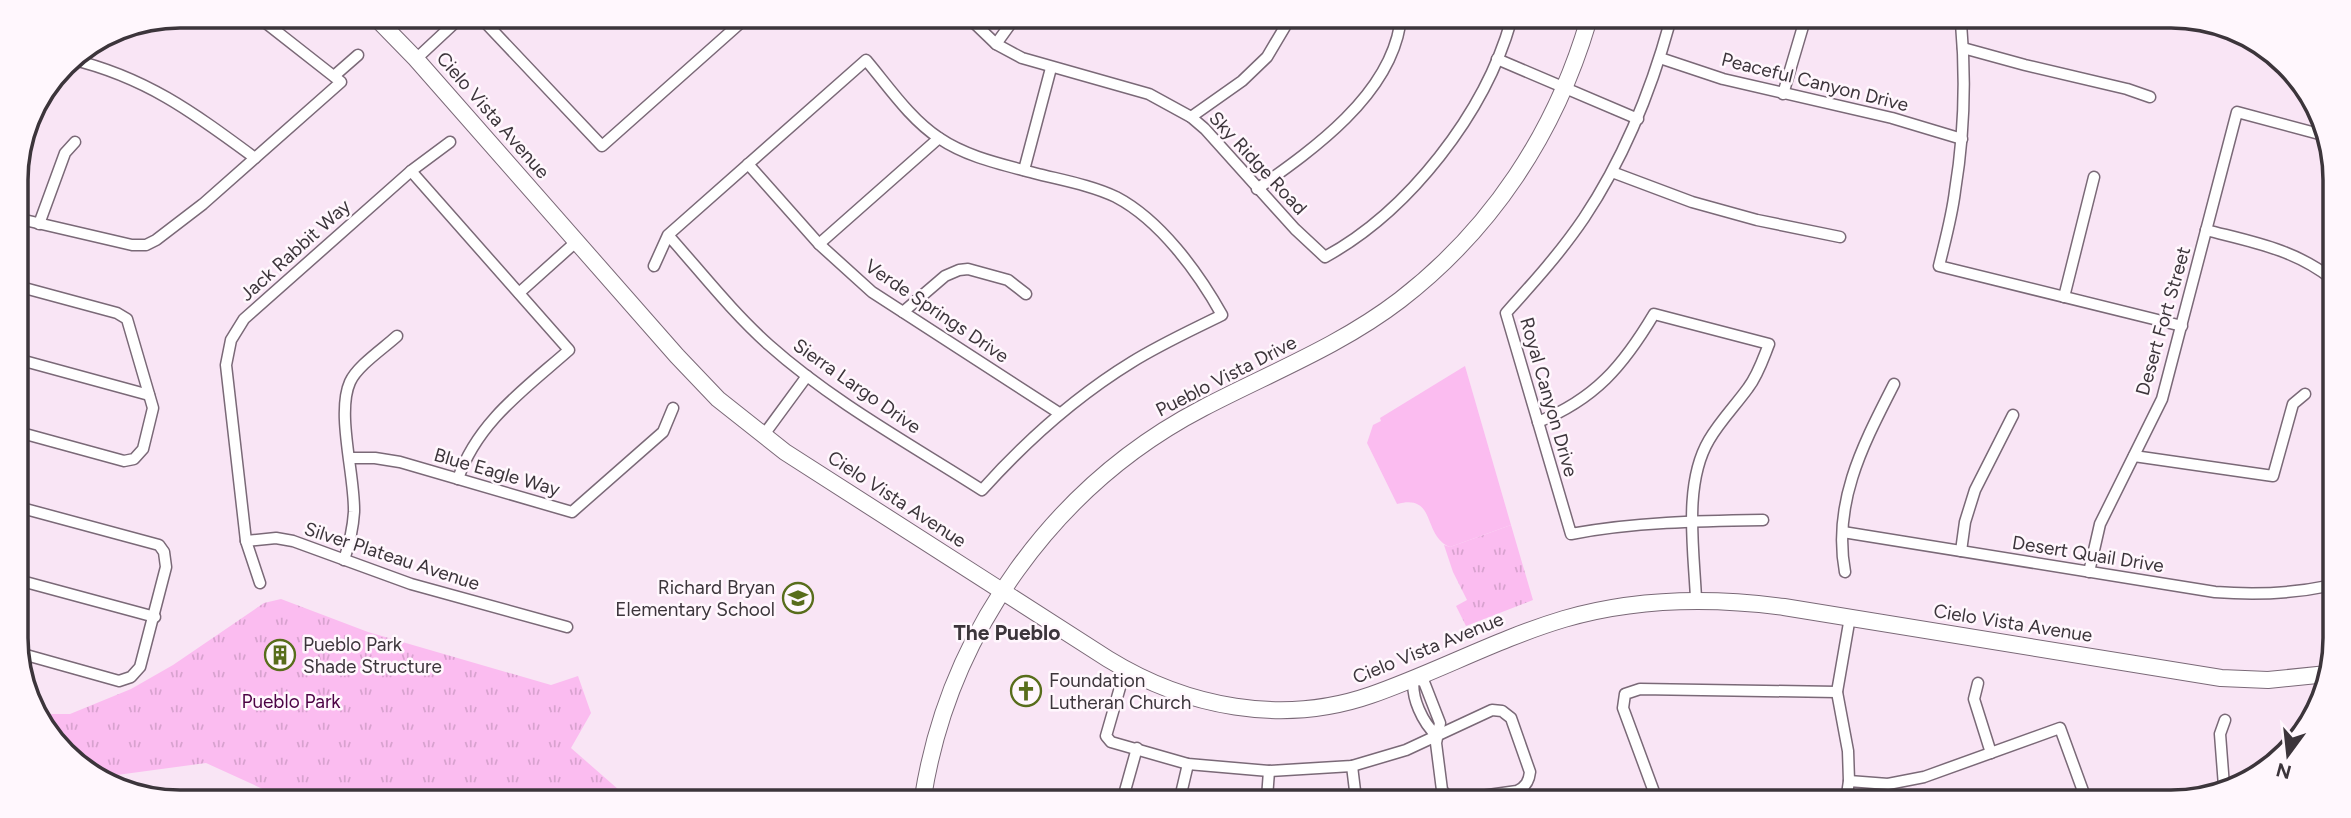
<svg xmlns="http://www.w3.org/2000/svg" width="2351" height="818" font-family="Figtree,sans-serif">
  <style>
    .grass { fill: url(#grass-tufts) }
    .garden { fill: #fbbcf0 }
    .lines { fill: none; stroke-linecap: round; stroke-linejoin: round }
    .stream { stroke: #bc81b2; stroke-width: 3.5 }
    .street-casing { stroke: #7a6977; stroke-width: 13 }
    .secondary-casing { stroke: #7a6977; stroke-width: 18 }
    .street { stroke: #fff; stroke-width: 10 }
    .secondary { stroke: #fff; stroke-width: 16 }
    .labels { text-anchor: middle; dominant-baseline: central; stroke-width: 5; stroke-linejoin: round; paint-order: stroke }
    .street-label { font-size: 19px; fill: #3c353b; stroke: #fff7fd }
    .poi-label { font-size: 19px; fill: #3c353b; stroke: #fff7fd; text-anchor: start }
    .park-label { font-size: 19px; fill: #4c0345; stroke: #fff7fd }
    .neighbourhood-label { font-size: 21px; font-weight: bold; fill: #3c353b; stroke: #fff7fd }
    .rim { fill: none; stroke: #3c353b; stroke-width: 3.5 }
  </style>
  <defs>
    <pattern id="grass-tufts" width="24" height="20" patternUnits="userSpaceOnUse" patternTransform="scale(1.75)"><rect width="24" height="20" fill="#fbbcf0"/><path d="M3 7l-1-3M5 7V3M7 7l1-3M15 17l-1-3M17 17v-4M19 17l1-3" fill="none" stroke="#d8a2cf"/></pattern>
  </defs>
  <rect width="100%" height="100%" fill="#f9e5f5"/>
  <g class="grass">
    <polygon points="1511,525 1533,600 1466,626 1456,606 1467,600 1453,572 1444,545 1450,547"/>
    <polygon points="281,599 368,632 551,685 578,676 591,713 571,748 619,790 647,796 274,794 206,763 102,777 56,746 41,714 70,714 131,689 173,665 264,603"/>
  </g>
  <path class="garden" d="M1465,366l46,159 -61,22c-28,-11 -13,-54 -53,-43l-30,-61 6,-18 8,-4 -1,-3z"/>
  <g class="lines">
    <polyline class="stream" points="428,795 438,792 489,795"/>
    <g class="street-casing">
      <g id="street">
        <polyline points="480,17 602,146 746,18"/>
        <path d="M970,19l26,25 26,14 127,36 42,23 14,12 90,100 30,28c84,-46 160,-144 186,-236"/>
        <path d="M1670,22c-19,69 -46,136 -86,196 -23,34 -50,64 -78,95l65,221c63,-12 128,-13 192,-14"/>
        <path d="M1961,23c5,56 3,113 -6,168 -3,25 -10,50 -16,75l243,60"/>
        <polyline points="996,44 1014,19"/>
        <polyline points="1963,48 2025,65 2127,89 2150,97"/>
        <polyline points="1660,58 1723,79 1892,118 1962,139"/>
        <path d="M70,59c76,18 124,54 185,99"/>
        <polyline points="416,59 461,17"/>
        <polyline points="1497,59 1638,119"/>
        <polyline points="334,76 358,55"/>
        <polyline points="1783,94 1804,23"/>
        <polyline points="1191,117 1242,81 1267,57 1289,20"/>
        <polyline points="748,164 819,244 872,292 1059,413"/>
        <polyline points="1024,170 1051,68"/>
        <path d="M411,171l158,179c-43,38 -92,72 -111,129"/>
        <polyline points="1612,172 1692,202 1757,220 1840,237"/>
        <path d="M1257,189c55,-39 131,-92 143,-164"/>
        <polyline points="16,218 132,245 146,245 156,240 203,204 341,82 257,16"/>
        <polyline points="39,224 65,153 75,142"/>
        <path d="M2206,230c46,12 88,19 126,49"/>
        <polyline points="819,244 939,138"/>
        <path d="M654,266l14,-31 198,-175c22,26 44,59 73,78 28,19 62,26 95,35 27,7 57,12 82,24 44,23 82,75 106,118 -30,15 -61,29 -90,47 -57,35 -106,79 -150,128 -72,-46 -149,-88 -213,-145 -37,-33 -68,-73 -101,-110"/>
        <polyline points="17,286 117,313 127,319 153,408 143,449 134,459 124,461 18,432"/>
        <polyline points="519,293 577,241"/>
        <polyline points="2064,297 2094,177"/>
        <polyline points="903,312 945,276 959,270 968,269 1008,280 1026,294"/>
        <polyline points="17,359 149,395"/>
        <path d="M1538,422c57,-23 85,-56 116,-108l115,30c-6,15 -11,31 -21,44 -13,18 -28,33 -39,52 -26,44 -15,110 -13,159"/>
        <polyline points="763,436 807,376"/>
        <polyline points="2134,456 2273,476 2293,404 2305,394"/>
        <polyline points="350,458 375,458 400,462 572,512 663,432 673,408"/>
        <polyline points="18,507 159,545 164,552 166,567 140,667 131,677 119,681 19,653"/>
        <path d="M1843,532l372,60c39,3 75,2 113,-6"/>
        <polyline points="246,541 276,538 293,541 411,584 567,627"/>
        <polyline points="1961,551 1965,522 1975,490 2013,415"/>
        <path d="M344,560c5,-15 9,-32 10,-48 1,-36 -18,-99 -4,-130 7,-16 34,-34 47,-46"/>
        <path d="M1845,572c-13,-70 19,-129 49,-188"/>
        <polyline points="2089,572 2100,524 2162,399 2237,112 2323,135"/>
        <polyline points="18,580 155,617"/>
        <polyline points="260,583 246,541 226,365 231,340 244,319 411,171 450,142"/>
        <path d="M1125,670l-19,66 5,6 77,22 81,7 83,-5 54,-16 86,-40 10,1 9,7 19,54c-1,9 -4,15 -13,19l-57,8"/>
        <polyline points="1978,683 1974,699 1991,753"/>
        <path d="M1437,736c-14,-13 -27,-39 -23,-59l10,5 16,41 -4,20 6,47 6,7 9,2"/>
        <polyline points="1352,766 1356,799"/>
        <polyline points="1849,781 1888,784 1924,777 2060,728 2087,802"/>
        <polyline points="2224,786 2220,734 2225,720"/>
        <polyline points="1123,798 1137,748"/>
        <polyline points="1180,798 1188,764"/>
        <polyline points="1267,798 1269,771"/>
        <polyline points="1657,800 1623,708 1625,694 1640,689 1837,692"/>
        <polyline points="1846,801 1849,781 1848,751 1837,692 1850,617"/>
      </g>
    </g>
    <g class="secondary-casing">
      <g id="secondary">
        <path d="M375,17l41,42 261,297 41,43 67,53 323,207c78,48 174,67 263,36 66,-23 126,-56 193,-76 72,-21 145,-22 220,-12l437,71 47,2 59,-6"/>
        <path d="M923,797c26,-165 132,-312 280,-389 67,-35 137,-62 197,-108 92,-71 155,-167 188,-278"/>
      </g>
    </g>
    <use href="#street" class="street"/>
    <use href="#secondary" class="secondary"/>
  </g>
  <defs>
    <g id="school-ring" transform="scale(1.575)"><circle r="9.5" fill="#fff7fd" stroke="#586d1b" stroke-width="1.5"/><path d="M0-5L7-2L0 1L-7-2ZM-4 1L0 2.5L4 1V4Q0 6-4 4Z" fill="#586d1b"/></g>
    <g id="building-ring" transform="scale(1.575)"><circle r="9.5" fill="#fff7fd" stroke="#586d1b" stroke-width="1.5"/><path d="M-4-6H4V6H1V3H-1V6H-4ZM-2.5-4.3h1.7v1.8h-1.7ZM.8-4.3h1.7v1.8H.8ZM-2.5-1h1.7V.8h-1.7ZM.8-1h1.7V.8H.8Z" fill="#586d1b"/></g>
    <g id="church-ring" transform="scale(1.575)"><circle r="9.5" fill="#fff7fd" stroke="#586d1b" stroke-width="1.5"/><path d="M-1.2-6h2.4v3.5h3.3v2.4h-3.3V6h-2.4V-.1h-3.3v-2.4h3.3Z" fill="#586d1b"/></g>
  </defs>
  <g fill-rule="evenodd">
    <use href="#school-ring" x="798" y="598"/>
    <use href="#building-ring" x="280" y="655"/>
    <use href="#church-ring" x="1026" y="691"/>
  </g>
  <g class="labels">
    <g class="street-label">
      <text transform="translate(1815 82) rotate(14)">Peaceful Canyon Drive</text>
      <text transform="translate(493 115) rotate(49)">Cielo Vista Avenue</text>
      <text transform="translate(1258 163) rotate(47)">Sky Ridge Road</text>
      <text transform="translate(295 250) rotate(-42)">Jack Rabbit Way</text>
      <text transform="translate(937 311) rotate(34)">Verde Springs Drive</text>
      <text transform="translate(2163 321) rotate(-74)">Desert Fort Street</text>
      <text transform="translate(1226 376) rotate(-27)">Pueblo Vista Drive</text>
      <text transform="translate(857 386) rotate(35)">Sierra Largo Drive</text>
      <text transform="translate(1549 397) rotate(74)">Royal Canyon Drive</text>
      <text transform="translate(497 472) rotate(16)">Blue Eagle Way</text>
      <text transform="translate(897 499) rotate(33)">Cielo Vista Avenue</text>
      <text transform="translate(2088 554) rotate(9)">Desert Quail Drive</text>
      <text transform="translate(392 556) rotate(18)">Silver Plateau Avenue</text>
      <text transform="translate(2013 623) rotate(9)">Cielo Vista Avenue</text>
      <text transform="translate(1428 648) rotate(-22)">Cielo Vista Avenue</text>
    </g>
    <g class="poi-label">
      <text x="775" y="587" text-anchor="end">Richard Bryan<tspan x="775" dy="22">Elementary School</tspan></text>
      <text x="303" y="644">Pueblo Park<tspan x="303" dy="22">Shade Structure</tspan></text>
      <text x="1049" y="680">Foundation<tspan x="1049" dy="22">Lutheran Church</tspan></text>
    </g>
    <g class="park-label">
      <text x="291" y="701">Pueblo Park</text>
    </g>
    <g class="neighbourhood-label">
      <text x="1007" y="632">The Pueblo</text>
    </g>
  </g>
  <path d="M0 0H2351V818H0ZM180 28H2171A152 152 0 0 1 2323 180V638A152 152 0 0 1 2171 790H180A152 152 0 0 1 28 638V180A152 152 0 0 1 180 28Z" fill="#fff7fd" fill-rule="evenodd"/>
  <path class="rim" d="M180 28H2171A152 152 0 0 1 2323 180V638A152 152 0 0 1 2171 790H180A152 152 0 0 1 28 638V180A152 152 0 0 1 180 28Z"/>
  <g transform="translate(2288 755) rotate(195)" stroke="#fff7fd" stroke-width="5" paint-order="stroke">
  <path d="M0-5L12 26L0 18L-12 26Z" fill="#3c353b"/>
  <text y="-10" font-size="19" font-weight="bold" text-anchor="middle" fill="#3c353b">N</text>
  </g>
</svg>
